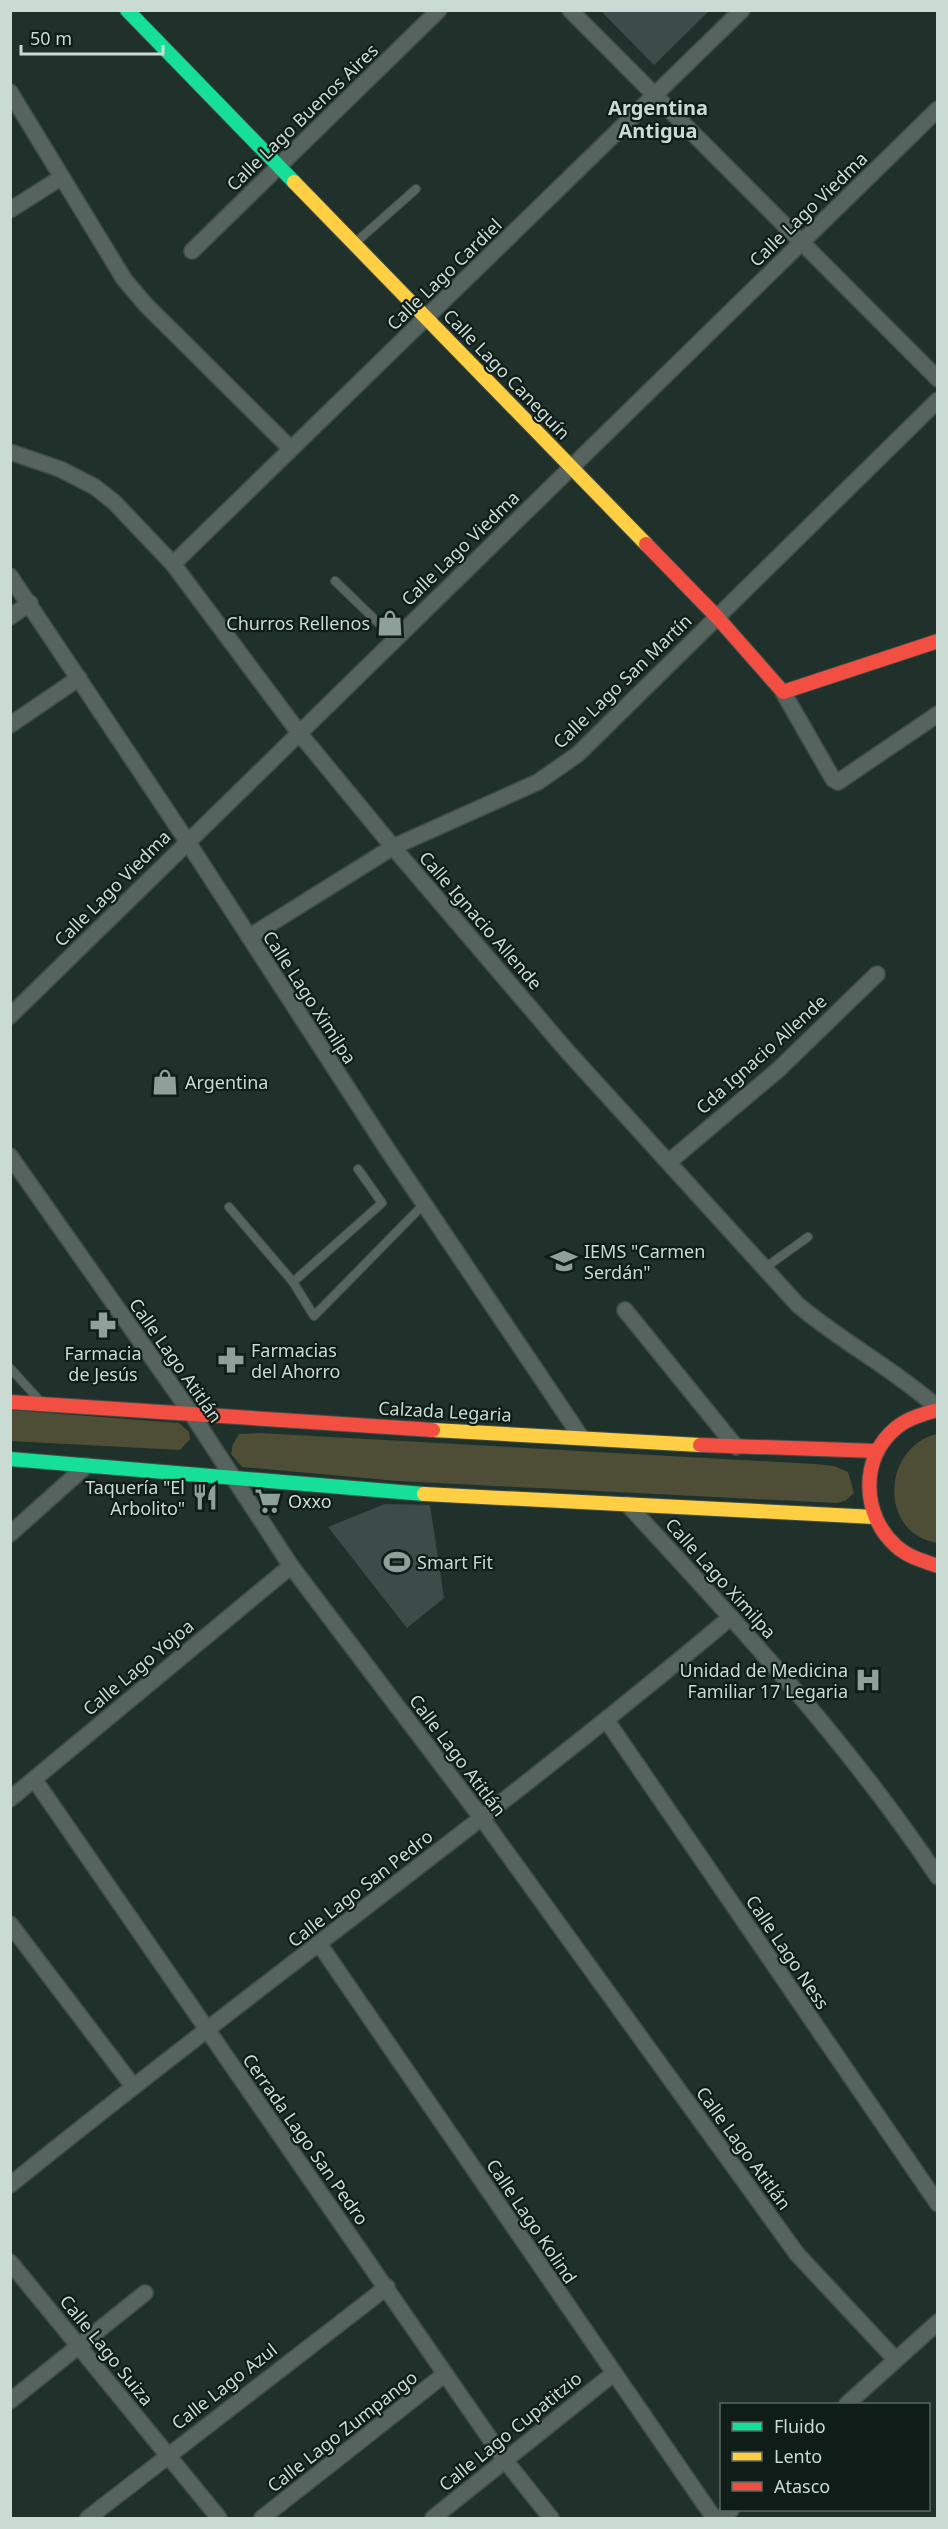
<svg xmlns="http://www.w3.org/2000/svg" width="948" height="2529" font-family="'Noto Sans',sans-serif">
  <style>
    .green { fill: #4e4e36 }
    .building { fill: #3e4c49 }
    .lines { fill: none; stroke-linecap: round; stroke-linejoin: round }
    .lane-casing { stroke: #404e49; stroke-width: 10 }
    .street-casing { stroke: #404e49; stroke-width: 18 }
    .fast-casing { stroke: #404e49; stroke-width: 16 }
    .slow-casing { stroke: #404e49; stroke-width: 16 }
    .jam-casing { stroke: #404e49; stroke-width: 16 }
    .lane { stroke: #56635e; stroke-width: 8 }
    .street { stroke: #56635e; stroke-width: 15 }
    .fast { stroke: #16e098; stroke-width: 14 }
    .slow { stroke: #ffcf43; stroke-width: 14 }
    .jam { stroke: #f24e42; stroke-width: 14 }
    .labels { text-anchor: middle; dominant-baseline: central; stroke-width: 4.5; stroke-linejoin: round; paint-order: stroke }
    .street-label { font-size: 18px; fill: #cadbd4; stroke: #0f1c17 }
    .poi-label { font-size: 18px; fill: #cadbd4; stroke: #0f1c17; text-anchor: start }
    .neighbourhood-label { font-size: 20px; font-weight: bold; fill: #cadbd4; stroke: #0f1c17 }
  </style>
  <rect width="100%" height="100%" fill="#20312b"/>
  <g class="green">
    <polygon points="10,1410 179,1423 189,1432 190,1439 180,1450 11,1441"/>
    <polygon points="259,1433 815,1464 834,1466 848,1472 854,1493 845,1501 836,1503 398,1481 242,1467 231,1454 233,1444 239,1434"/>
    <path d="M937,1434h1l-1,109c-59,-10 -55,-96 0,-109z"/>
  </g>
  <g class="building">
    <polygon points="600,10 710,10 654,65"/>
    <polygon points="385,1504 430,1505 444,1598 407,1628 328,1527"/>
  </g>
  <g class="lines">
    <g class="lane-casing">
      <g id="lane">
        <polyline points="355,243 416,189"/>
        <polyline points="335,581 395,639"/>
        <polyline points="229,1207 293,1282 314,1316 424,1204"/>
        <polyline points="766,1267 808,1237"/>
        <polyline points="293,1282 382,1203 358,1169"/>
        <polyline points="10,1368 40,1401"/>
      </g>
    </g>
    <g class="street-casing">
      <g id="street">
        <polyline points="570,10 938,379"/>
        <polyline points="10,92 124,279 145,304 291,449"/>
        <polyline points="10,210 62,177"/>
        <polyline points="192,251 439,10"/>
        <path d="M10,452l50,17 35,18 19,15 59,62 127,170 93,113 174,204 231,254c44,37 96,64 140,103"/>
        <polyline points="173,564 742,10"/>
        <polyline points="10,576 187,841 387,1149 581,1437"/>
        <polyline points="10,617 30,603"/>
        <polyline points="783,692 833,779 838,782 938,714"/>
        <polyline points="10,725 79,678"/>
        <polyline points="249,937 393,847 538,782 578,754 938,400"/>
        <polyline points="10,1016 938,109"/>
        <polyline points="10,1156 193,1416 291,1566 481,1817 797,2254 896,2360"/>
        <polyline points="670,1161 779,1069 877,974"/>
        <polyline points="625,1310 736,1447"/>
        <path d="M628,1505c110,119 220,237 310,372"/>
        <polyline points="10,1534 86,1466"/>
        <polyline points="607,1721 938,2204"/>
        <polyline points="34,1779 504,2459 551,2518"/>
        <polyline points="10,1799 291,1566"/>
        <polyline points="10,1924 133,2086"/>
        <polyline points="320,1945 714,2518"/>
        <path d="M10,2185c238,-193 487,-371 721,-568"/>
        <polyline points="10,2262 219,2518"/>
        <polyline points="10,2401 145,2293"/>
        <polyline points="847,2404 938,2322"/>
        <polyline points="88,2518 387,2287"/>
        <polyline points="262,2518 445,2374"/>
        <polyline points="433,2518 613,2374"/>
        <polyline points="721,2518 731,2510"/>
      </g>
    </g>
    <g class="fast-casing">
      <g id="fast">
        <polyline points="127,10 294,182"/>
        <polyline points="10,1459 424,1494"/>
      </g>
    </g>
    <g class="slow-casing">
      <g id="slow">
        <polyline points="294,182 646,544"/>
        <polyline points="433,1430 700,1445"/>
        <polyline points="424,1494 874,1517"/>
      </g>
    </g>
    <g class="jam-casing">
      <g id="jam">
        <polyline points="646,544 717,617 783,692 938,641"/>
        <polyline points="10,1402 433,1430"/>
        <path d="M938,1410c-15,4 -30,8 -42,18 -37,30 -34,88 0,118 12,11 27,15 42,20"/>
        <polyline points="700,1445 877,1451"/>
      </g>
    </g>
    <use href="#lane" class="lane"/>
    <use href="#street" class="street"/>
    <use href="#fast" class="fast"/>
    <use href="#slow" class="slow"/>
    <use href="#jam" class="jam"/>
  </g>
  <defs>
    <g id="shop-bare" transform="scale(2.07)"><path d="M-5-2.5h2.3a2.7 3.5 0 0 1 5.4 0H5L5.5 6h-11ZM-1.5-2.5h3a1.5 2.3 0 0 0-3 0Z" fill="#8ea099" stroke="#0f1c17" stroke-width="2.5" paint-order="stroke"/></g>
    <g id="university-bare" transform="scale(2.07)"><path d="M0-5L7-2L0 1L-7-2ZM-4 1L0 2.5L4 1V4Q0 6-4 4Z" fill="#8ea099" stroke="#0f1c17" stroke-width="2.5" paint-order="stroke"/></g>
    <g id="pharmacy-bare" transform="scale(2.07)"><path d="M-2-6h4v4h4v4h-4v4h-4v-4h-4v-4h4Z" fill="#8ea099" stroke="#0f1c17" stroke-width="2.5" paint-order="stroke"/></g>
    <g id="restaurant-bare" transform="scale(2.07)"><path d="M-5-6h1v4h1v-4h1v4h1v-4h1v5L-1.5 .5V6h-2V.5L-5-1ZM5-6V6H3V1.5H1.5Q1.5-4 5-6Z" fill="#8ea099" stroke="#0f1c17" stroke-width="2.5" paint-order="stroke"/></g>
    <g id="supermarket-bare" transform="scale(2.07)"><path d="M-6-5.5h2.5l.6 2H6L4.5 2H-2.5L-4.4-4H-6ZM-1.5 3.2a1.3 1.3 0 1 0 .1 0ZM3 3.2a1.3 1.3 0 1 0 .1 0Z" fill="#8ea099" stroke="#0f1c17" stroke-width="2.5" paint-order="stroke"/></g>
    <g id="stadium-bare" transform="scale(2.07)"><path d="M0-5a6.5 5 0 1 0 0 10a6.5 5 0 1 0 0-10ZM-3.5-1.8h7v3.6h-7Z" fill="#8ea099" stroke="#0f1c17" stroke-width="2.5" paint-order="stroke"/></g>
    <g id="hospital-bare" transform="scale(2.07)"><path d="M-5-5h3v3.5h4V-5h3V5h-3V1.5h-4V5h-3Z" fill="#8ea099" stroke="#0f1c17" stroke-width="2.5" paint-order="stroke"/></g>
  </defs>
  <g fill-rule="evenodd">
    <use href="#shop-bare" x="390" y="623"/>
    <use href="#shop-bare" x="165" y="1082"/>
    <use href="#university-bare" x="564" y="1261"/>
    <use href="#pharmacy-bare" x="103" y="1325"/>
    <use href="#pharmacy-bare" x="231" y="1360"/>
    <use href="#restaurant-bare" x="205" y="1497"/>
    <use href="#supermarket-bare" x="268" y="1501"/>
    <use href="#stadium-bare" x="397" y="1562"/>
    <use href="#hospital-bare" x="868" y="1680"/>
  </g>
  <g class="labels">
    <g class="street-label">
      <text transform="translate(302 117) rotate(-44)">Calle Lago Buenos Aires</text>
      <text transform="translate(808 209) rotate(-44)">Calle Lago Viedma</text>
      <text transform="translate(444 274) rotate(-44)">Calle Lago Cardiel</text>
      <text transform="translate(507 374) rotate(46)">Calle Lago Caneguín</text>
      <text transform="translate(460 548) rotate(-44)">Calle Lago Viedma</text>
      <text transform="translate(622 681) rotate(-44)">Calle Lago San Martín</text>
      <text transform="translate(112 888) rotate(-45)">Calle Lago Viedma</text>
      <text transform="translate(481 920) rotate(49)">Calle Ignacio Allende</text>
      <text transform="translate(310 997) rotate(57)">Calle Lago Ximilpa</text>
      <text transform="translate(761 1054) rotate(-42)">Cda Ignacio Allende</text>
      <text transform="translate(176 1360) rotate(55)">Calle Lago Atitlán</text>
      <text transform="translate(445 1411) rotate(3)">Calzada Legaria</text>
      <text transform="translate(721 1578) rotate(48)">Calle Lago Ximilpa</text>
      <text transform="translate(138 1667) rotate(-40)">Calle Lago Yojoa</text>
      <text transform="translate(458 1755) rotate(53)">Calle Lago Atitlán</text>
      <text transform="translate(360 1888) rotate(-38)">Calle Lago San Pedro</text>
      <text transform="translate(788 1952) rotate(56)">Calle Lago Ness</text>
      <text transform="translate(306 2139) rotate(55)">Cerrada Lago San Pedro</text>
      <text transform="translate(744 2148) rotate(54)">Calle Lago Atitlán</text>
      <text transform="translate(532 2221) rotate(56)">Calle Lago Kolind</text>
      <text transform="translate(107 2350) rotate(51)">Calle Lago Suiza</text>
      <text transform="translate(224 2386) rotate(-38)">Calle Lago Azul</text>
      <text transform="translate(342 2431) rotate(-38)">Calle Lago Zumpango</text>
      <text transform="translate(510 2431) rotate(-39)">Calle Lago Cupatitzio</text>
    </g>
    <g class="poi-label">
      <text x="370" y="623" text-anchor="end">Churros Rellenos</text>
      <text x="185" y="1082">Argentina</text>
      <text x="584" y="1251">IEMS "Carmen<tspan x="584" dy="21">Serdán"</tspan></text>
      <text x="251" y="1350">Farmacias<tspan x="251" dy="21">del Ahorro</tspan></text>
      <text x="103" y="1353" text-anchor="middle">Farmacia<tspan x="103" dy="21">de Jesús</tspan></text>
      <text x="185" y="1487" text-anchor="end">Taquería "El<tspan x="185" dy="21">Arbolito"</tspan></text>
      <text x="288" y="1501">Oxxo</text>
      <text x="417" y="1562">Smart Fit</text>
      <text x="848" y="1670" text-anchor="end">Unidad de Medicina<tspan x="848" dy="21">Familiar 17 Legaria</tspan></text>
    </g>
    <g class="neighbourhood-label">
      <text x="658" y="107">Argentina<tspan x="658" dy="23">Antigua</tspan></text>
    </g>
  </g>
  <rect width="948" height="2529" fill="none" stroke="#cadbd4" stroke-width="24"/>
  <rect x="720" y="2403" width="210" height="108" fill="#0f1c17" stroke="#5a6863" stroke-width="1.5"/>
  <rect x="732" y="2422" width="30" height="9" fill="#16e098" stroke="#5a6863" stroke-width="1.5"/>
  <text x="774" y="2433" font-size="18" fill="#cadbd4">Fluido</text>
  <rect x="732" y="2452" width="30" height="9" fill="#ffcf43" stroke="#5a6863" stroke-width="1.5"/>
  <text x="774" y="2463" font-size="18" fill="#cadbd4">Lento</text>
  <rect x="732" y="2482" width="30" height="9" fill="#f24e42" stroke="#5a6863" stroke-width="1.5"/>
  <text x="774" y="2493" font-size="18" fill="#cadbd4">Atasco</text>
  <path d="M21 45v9h142v-9" fill="none" stroke="#cadbd4" stroke-width="3"/>
  <text x="30" y="45" font-size="18" fill="#cadbd4" stroke="#0f1c17" stroke-width="4.5" paint-order="stroke">50 m</text>
</svg>
